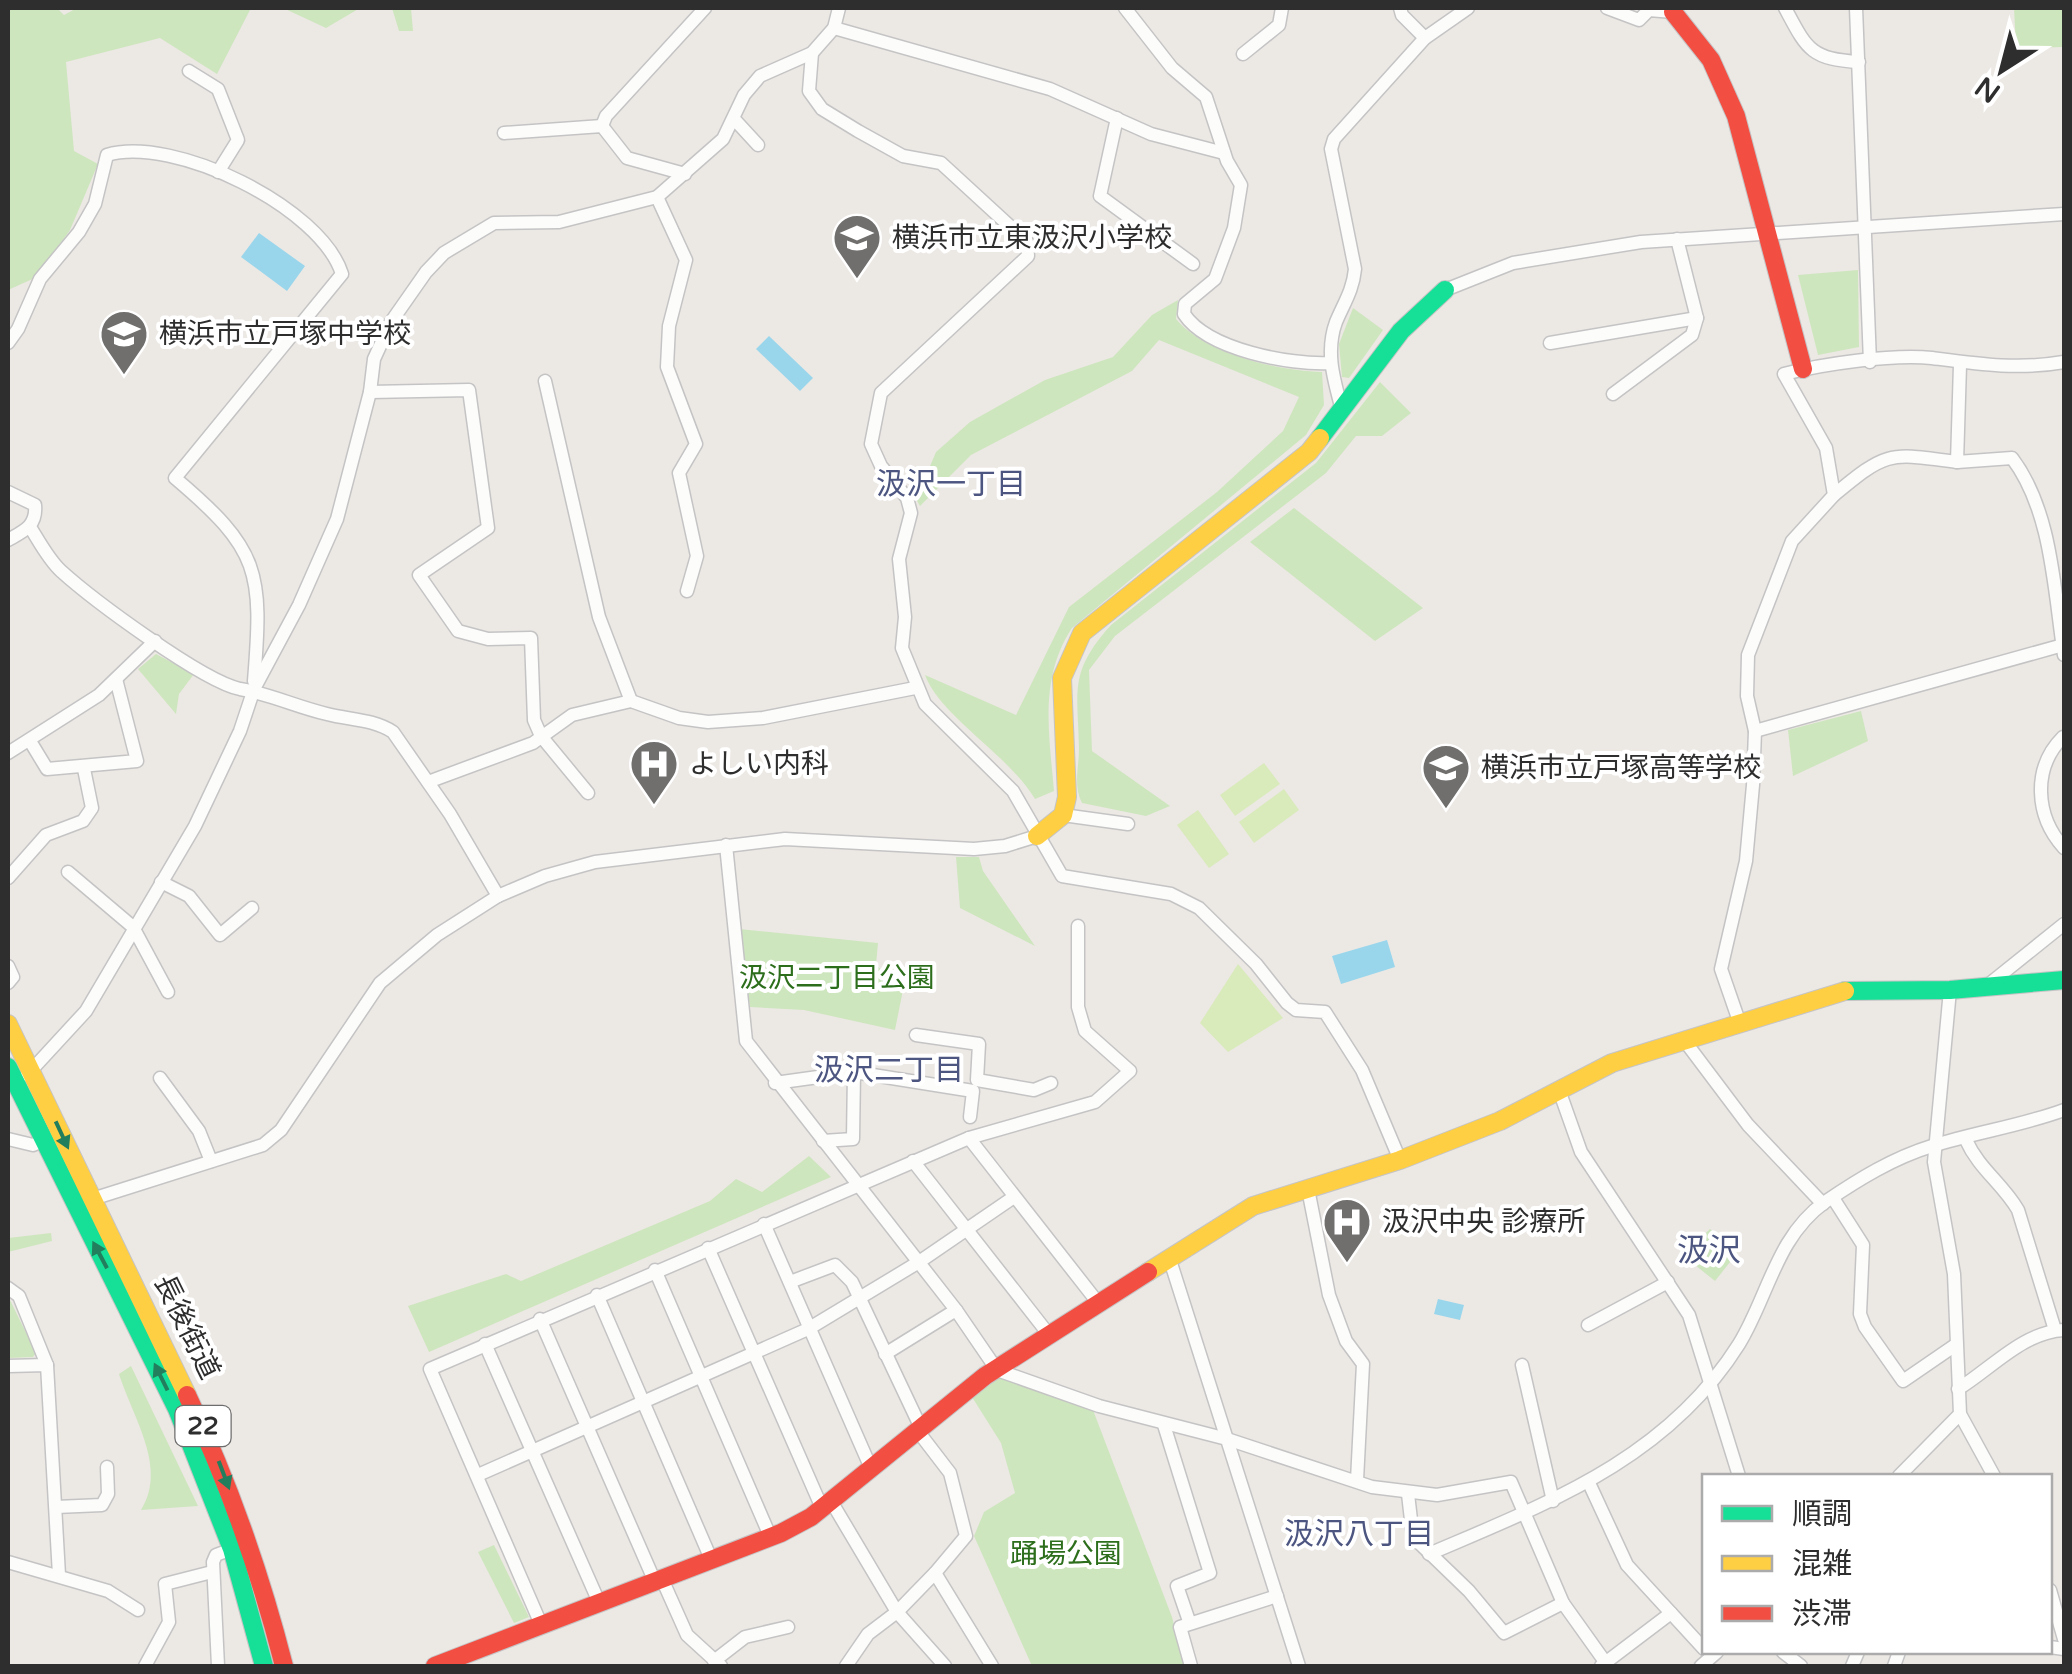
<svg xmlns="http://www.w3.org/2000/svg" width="2072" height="1674" font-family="'Varela Round','Noto Sans JP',sans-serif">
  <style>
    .green { fill: #cee6be }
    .pitch { fill: #d9eabb }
    .water { fill: #99d6ec }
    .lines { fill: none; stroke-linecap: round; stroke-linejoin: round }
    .street-casing { stroke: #c5c4c5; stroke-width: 15 }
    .fast-casing { stroke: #c5c4c5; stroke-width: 20 }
    .slow-casing { stroke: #c5c4c5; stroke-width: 20 }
    .jam-casing { stroke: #c5c4c5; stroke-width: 20 }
    .street { stroke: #fcfcfb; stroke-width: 12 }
    .fast { stroke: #16e098; stroke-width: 18 }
    .slow { stroke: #ffcf43; stroke-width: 18 }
    .jam { stroke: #f24e42; stroke-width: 18 }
    .oneway { fill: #237e5e }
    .labels { text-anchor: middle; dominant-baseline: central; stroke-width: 8; stroke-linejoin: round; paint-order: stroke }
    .shield { fill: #fff; stroke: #6d6d6d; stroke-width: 2.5 }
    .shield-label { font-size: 25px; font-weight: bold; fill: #2e2e2e }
    .poi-label { font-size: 28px; fill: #2e2e2e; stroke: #fff; text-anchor: start }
    .park-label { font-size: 28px; fill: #2c6e1b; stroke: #fff }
    .street-label { font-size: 28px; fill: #2e2e2e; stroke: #fff }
    .neighbourhood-label { font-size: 30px; fill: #4d5680; stroke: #fff }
    .quarter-label { font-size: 32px; fill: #4d5680; stroke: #fff }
  </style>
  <rect width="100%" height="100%" fill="#ece8e4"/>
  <g class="green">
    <polygon points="8,8 57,8 64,15 77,8 251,8 217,74 160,38 66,62 74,151 98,164 70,230 37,277 8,290"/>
    <polygon points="283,8 360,8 326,28"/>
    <polygon points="392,8 411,8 413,31 399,31"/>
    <polygon points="2014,8 2064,8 2064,47 2016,48"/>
    <polygon points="1858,270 1859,347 1818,355 1798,275"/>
    <path d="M1178,300l-2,19c29,35 103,52 146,53l2,33 -18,30 -234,193c-33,50 -23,105 -18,163l-19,8c-26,-44 -95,-83 -110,-124l91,40 53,-108 148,-115 66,-61 16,-34 -140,-57 -27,31 -161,84 -51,51 -4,-7 20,-47 34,-30 75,-42 68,-23 39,-42z"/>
    <polygon points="1353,308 1383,330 1349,378 1342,377 1339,344"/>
    <path d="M1380,382l31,31 -29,23h-26l-30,37 -211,163 -26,34 3,81 78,55 -24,10 -64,-13c-9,-17 -3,-36 -3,-54 -1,-59 -11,-76 32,-124l205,-162z"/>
    <polygon points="1294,508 1423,608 1375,641 1250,542"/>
    <polygon points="156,654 194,674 179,694 176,714 138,669"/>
    <polygon points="1861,711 1868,741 1793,776 1788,730"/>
    <polygon points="956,857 979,857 983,871 1035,946 960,908"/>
    <polygon points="739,929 878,943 876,965 903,990 895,1030 804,1010 750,1007"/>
    <polygon points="809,1156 831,1177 429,1352 408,1306 506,1274 521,1281 710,1201 736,1179 762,1192"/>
    <polygon points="1710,1229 1738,1252 1715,1281 1695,1265 1699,1259 1689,1249"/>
    <polygon points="51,1233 52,1241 8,1252 8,1238"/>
    <polygon points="8,1296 36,1353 33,1357 8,1358"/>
    <path d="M131,1366l67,140 -57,4c27,-42 -8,-92 -22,-136z"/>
    <polygon points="997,1377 1093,1410 1172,1617 1185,1666 1032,1666 974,1536 984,1512 1015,1493 1001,1443 972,1397"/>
    <polygon points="494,1545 529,1617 514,1623 478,1552"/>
  </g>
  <g class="pitch">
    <polygon points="1264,763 1280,784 1235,816 1220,795"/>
    <polygon points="1284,789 1299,810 1254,843 1239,822"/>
    <polygon points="1198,810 1229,854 1209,868 1177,825"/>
    <polygon points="1238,964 1283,1018 1228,1052 1200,1023"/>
  </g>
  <g class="water">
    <polygon points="259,233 305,266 287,291 241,257"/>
    <polygon points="769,336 813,378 800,391 756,349"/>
    <polygon points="1387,940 1395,967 1341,984 1332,956"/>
    <polygon points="1438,1299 1464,1305 1460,1320 1434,1314"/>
  </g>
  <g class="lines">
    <g class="street-casing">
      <g id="street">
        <path d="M1125,8l47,60 34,29 21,64 14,24 -7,43 -19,51 -30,25 -1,10c24,36 106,51 146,49"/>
        <polyline points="1400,8 1402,15 1425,38"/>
        <polyline points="1607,8 1639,20 1649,10 1673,12"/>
        <path d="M1785,8c22,41 25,51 74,54"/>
        <polyline points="1856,8 1870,362"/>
        <polyline points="834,28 1050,89 1151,134 1224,153"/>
        <polyline points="812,53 809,91 822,109 858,131 903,156 941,163 1027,242 1028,256 881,393 871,444 881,466 907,498 911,513 899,559 905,617 902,648 925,704 1013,791 1062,876 1171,894 1199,908 1256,964 1287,1003 1296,1010 1325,1012 1362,1070 1400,1160"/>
        <polyline points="1243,54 1279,25 1282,8"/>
        <polyline points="189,71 218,89 238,140 218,172"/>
        <polyline points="1117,118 1100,196 1193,264"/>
        <polyline points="735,120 758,145"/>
        <polyline points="602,126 606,116 705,8"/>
        <polyline points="504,133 602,126 627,158 685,174"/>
        <polyline points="657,197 686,260 669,326 667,367 696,444 679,473 697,556 687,591"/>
        <polyline points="1445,290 1513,263 1641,242 2064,214"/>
        <path d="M8,343l10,-14 22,-50 39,-47 16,-28 12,-49c66,-20 214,52 235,119l-167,204c85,72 88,93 79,203"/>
        <polyline points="1550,343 1697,318"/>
        <path d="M1960,365l-3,97 55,-4c40,53 42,132 52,197"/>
        <polyline points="545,381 599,617 631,701"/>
        <polyline points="370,392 469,390 488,528 419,575 458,631 488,639 531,638 534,720 541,736 588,793"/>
        <polyline points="1613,394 1692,335 1697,318 1677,239"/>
        <path d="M1342,410c-8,-30 -17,-58 -6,-88 8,-19 17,-32 19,-53l-24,-120 3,-10 91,-101 43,-30"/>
        <path d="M8,492l27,13c2,21 -11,26 -27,35"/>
        <path d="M1834,495c54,-45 55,-42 123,-33"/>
        <path d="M30,527c9,14 18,32 31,44 31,28 141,110 179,118 30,5 57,18 87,25 23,6 46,5 66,18l57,82 48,82"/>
        <polyline points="1755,731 2063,645"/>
        <path d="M2063,737c-31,31 -28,79 1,111"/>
        <polyline points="30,741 47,769 137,761 116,679"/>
        <polyline points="8,753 99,695 155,641"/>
        <polyline points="428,782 533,743 572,715 631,701 679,718 708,722 763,718 915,688"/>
        <polyline points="1063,815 1128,824"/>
        <polyline points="726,845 746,1041 956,1310 997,1370 1099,1406 1227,1439 1372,1487 1437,1495 1511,1482 1563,1603 1608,1666"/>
        <polyline points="68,872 133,927 168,992"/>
        <polyline points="8,878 46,835 83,821 92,808 84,769"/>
        <polyline points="161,882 189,896 220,935 252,908"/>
        <polyline points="8,966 13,977 8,983"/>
        <polyline points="1988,985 2064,924"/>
        <polyline points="1950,990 1934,1162 1954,1274 1960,1414 1994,1476"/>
        <path d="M1740,1024l-19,-55 25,-108 7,-76 2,-54 -8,-35 1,-41 44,-114 42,-46 -8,-47 -42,-74c38,-10 108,-20 148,-16 46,6 86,12 132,4"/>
        <polyline points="916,1035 979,1044 977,1080 1034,1090 1051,1083"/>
        <polyline points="1684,1040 1748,1125 1823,1204"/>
        <polyline points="27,1075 86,1011 195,826 240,731 254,689 299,605 337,519 370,392 374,359 391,322 426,272 444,253 494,223 559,222 657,197 723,139 744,95 760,76 812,53 834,28 839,8"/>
        <polyline points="160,1078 199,1131 211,1161"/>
        <polyline points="775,1083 854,1072 973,1091 970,1117"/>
        <polyline points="1559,1090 1581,1152 1689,1315 1739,1476"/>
        <polyline points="969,1138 1099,1304"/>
        <polyline points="8,1139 33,1145 43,1141"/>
        <path d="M1966,1140c13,29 36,43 52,70l37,120"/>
        <polyline points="823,1141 853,1139 854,1072"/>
        <polyline points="913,1161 1050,1336"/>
        <polyline points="1308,1189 1329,1295 1346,1341 1363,1364 1357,1480"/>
        <polyline points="1833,1198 1863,1245 1860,1314 1865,1327 1903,1381 1954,1346"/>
        <polyline points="86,1201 263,1145 281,1130 380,983 437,935 498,896 545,876 595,862 785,839 974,849 1005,846 1037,836"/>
        <polyline points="764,1224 870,1466"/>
        <polyline points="708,1248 822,1508"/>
        <polyline points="1169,1257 1299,1666"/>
        <polyline points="655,1270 770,1536"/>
        <polyline points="790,1282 835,1265 852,1282 920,1426"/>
        <polyline points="8,1288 19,1296 47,1365"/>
        <polyline points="597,1295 711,1559"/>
        <polyline points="540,1319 655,1582"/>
        <polyline points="1588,1325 1668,1282"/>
        <polyline points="485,1344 598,1600"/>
        <polyline points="885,1354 956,1310"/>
        <polyline points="1522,1365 1553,1501"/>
        <polyline points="8,1366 47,1365 59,1575"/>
        <path d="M1958,1389c34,-21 65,-57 106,-59"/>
        <polyline points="1164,1425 1210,1573 1177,1586 1189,1621"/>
        <polyline points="917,1430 950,1473 966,1536 935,1573"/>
        <polyline points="478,1475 808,1329 919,1262 1014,1197"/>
        <polyline points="1899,1476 1960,1414"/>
        <polyline points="1589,1483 1627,1565 1671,1613 1601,1666"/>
        <polyline points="1408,1494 1413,1537 1469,1591 1504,1633 1563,1603"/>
        <polyline points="831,1501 897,1612 935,1573 992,1666"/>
        <polyline points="56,1507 102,1505 108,1494 107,1467"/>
        <path d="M1429,1554c119,-51 238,-95 310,-210 29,-47 37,-107 86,-142 34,-23 68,-44 107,-56 44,-14 89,-20 132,-36"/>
        <polyline points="8,1562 108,1591 138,1610"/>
        <polyline points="662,1579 687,1635 721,1666"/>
        <polyline points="2050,1590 2064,1639"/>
        <polyline points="1671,1613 1704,1649"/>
        <polyline points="540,1622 430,1369 969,1138 1095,1102 1130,1071 1085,1031 1078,1007 1078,926"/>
        <polyline points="2050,1647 2064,1649"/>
        <polyline points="1783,1652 1801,1666"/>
        <polyline points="714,1661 745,1637 788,1627"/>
        <polyline points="145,1666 169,1622 165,1584 212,1572"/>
        <polyline points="218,1666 213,1562 216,1555 232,1549"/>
        <polyline points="846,1666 868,1634 897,1612 945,1666"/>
        <polyline points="1191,1666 1180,1627 1277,1596"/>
        <polyline points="1701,1666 1717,1652"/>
        <polyline points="1852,1666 1858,1652"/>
        <polyline points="1894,1666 1899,1652"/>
      </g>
    </g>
    <g class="fast-casing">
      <g id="fast">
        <polyline points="1320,438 1401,331 1445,290"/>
        <polyline points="1845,991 1950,990 2064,980"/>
        <polyline points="8,1067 177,1409 232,1549 264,1666"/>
      </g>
    </g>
    <g class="slow-casing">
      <g id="slow">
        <polyline points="1037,836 1063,815 1067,797 1062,678 1082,633 1309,452 1320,438"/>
        <polyline points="8,1024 187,1395"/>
        <polyline points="1148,1272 1253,1206 1400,1160 1500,1121 1612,1063 1845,991"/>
      </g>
    </g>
    <g class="jam-casing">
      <g id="jam">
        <polyline points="1673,12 1711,60 1736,116 1803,369"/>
        <path d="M187,1395c42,88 73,177 97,271"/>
        <polyline points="435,1666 781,1533 811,1517 985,1376 1148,1272"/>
      </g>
    </g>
    <use href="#street" class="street"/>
    <use href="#fast" class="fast"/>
    <use href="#slow" class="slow"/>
    <use href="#jam" class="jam"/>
  </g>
  <defs><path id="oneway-solid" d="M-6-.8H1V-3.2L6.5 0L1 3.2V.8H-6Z" transform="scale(2.5)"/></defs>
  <g class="oneway">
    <use href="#oneway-solid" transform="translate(62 1135) rotate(65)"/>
    <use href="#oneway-solid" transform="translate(100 1255) rotate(-118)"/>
    <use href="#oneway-solid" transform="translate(161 1377) rotate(-116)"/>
    <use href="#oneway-solid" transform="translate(224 1475) rotate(69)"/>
  </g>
  <defs>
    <g id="school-pin" transform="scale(2.5)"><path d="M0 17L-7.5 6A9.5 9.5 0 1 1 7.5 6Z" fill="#706f6e" stroke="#fff"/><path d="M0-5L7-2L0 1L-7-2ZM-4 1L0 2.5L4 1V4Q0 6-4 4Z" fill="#fff"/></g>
    <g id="hospital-pin" transform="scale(2.5)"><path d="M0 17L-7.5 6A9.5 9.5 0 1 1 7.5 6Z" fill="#706f6e" stroke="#fff"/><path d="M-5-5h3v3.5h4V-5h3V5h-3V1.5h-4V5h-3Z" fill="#fff"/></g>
  </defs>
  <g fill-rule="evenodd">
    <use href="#school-pin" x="857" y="238"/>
    <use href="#school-pin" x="124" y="334"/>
    <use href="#hospital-pin" x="654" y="764"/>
    <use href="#school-pin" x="1446" y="768"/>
    <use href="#hospital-pin" x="1347" y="1222"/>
  </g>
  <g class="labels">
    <rect class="shield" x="175.5" y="1406" width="55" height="40" rx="8"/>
    <g class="shield-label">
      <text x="203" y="1426">22</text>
    </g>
    <g class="poi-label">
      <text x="892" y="238">横浜市立東汲沢小学校</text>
      <text x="159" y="334">横浜市立戸塚中学校</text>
      <text x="689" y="764">よしい内科</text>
      <text x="1481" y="768">横浜市立戸塚高等学校</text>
      <text x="1382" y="1222">汲沢中央 診療所</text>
    </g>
    <g class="park-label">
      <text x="837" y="978">汲沢二丁目公園</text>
      <text x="1066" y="1554">踊場公園</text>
    </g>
    <g class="street-label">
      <text transform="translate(187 1327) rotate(64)">長後街道</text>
    </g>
    <g class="neighbourhood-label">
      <text x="951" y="484">汲沢一丁目</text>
      <text x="889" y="1070">汲沢二丁目</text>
      <text x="1359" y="1534">汲沢八丁目</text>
    </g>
    <g class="quarter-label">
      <text x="1709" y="1251">汲沢</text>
    </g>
  </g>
  <rect width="2072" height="1674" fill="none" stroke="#2e2e2e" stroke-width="20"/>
  <rect x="1702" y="1474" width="350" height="180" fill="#ffffff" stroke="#ababab" stroke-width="2.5"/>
  <rect x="1722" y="1506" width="50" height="15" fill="#16e098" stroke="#ababab" stroke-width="2.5"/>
  <text x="1792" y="1524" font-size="30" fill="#2e2e2e">順調</text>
  <rect x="1722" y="1556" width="50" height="15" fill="#ffcf43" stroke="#ababab" stroke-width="2.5"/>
  <text x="1792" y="1574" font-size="30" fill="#2e2e2e">混雑</text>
  <rect x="1722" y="1606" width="50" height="15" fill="#f24e42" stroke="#ababab" stroke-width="2.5"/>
  <text x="1792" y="1624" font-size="30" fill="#2e2e2e">渋滞</text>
  <g transform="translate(2002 70) rotate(216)" stroke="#ffffff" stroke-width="8" paint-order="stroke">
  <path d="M0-8L18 38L0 25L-18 38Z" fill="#2e2e2e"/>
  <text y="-15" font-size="28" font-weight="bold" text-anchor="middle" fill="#2e2e2e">N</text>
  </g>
</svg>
